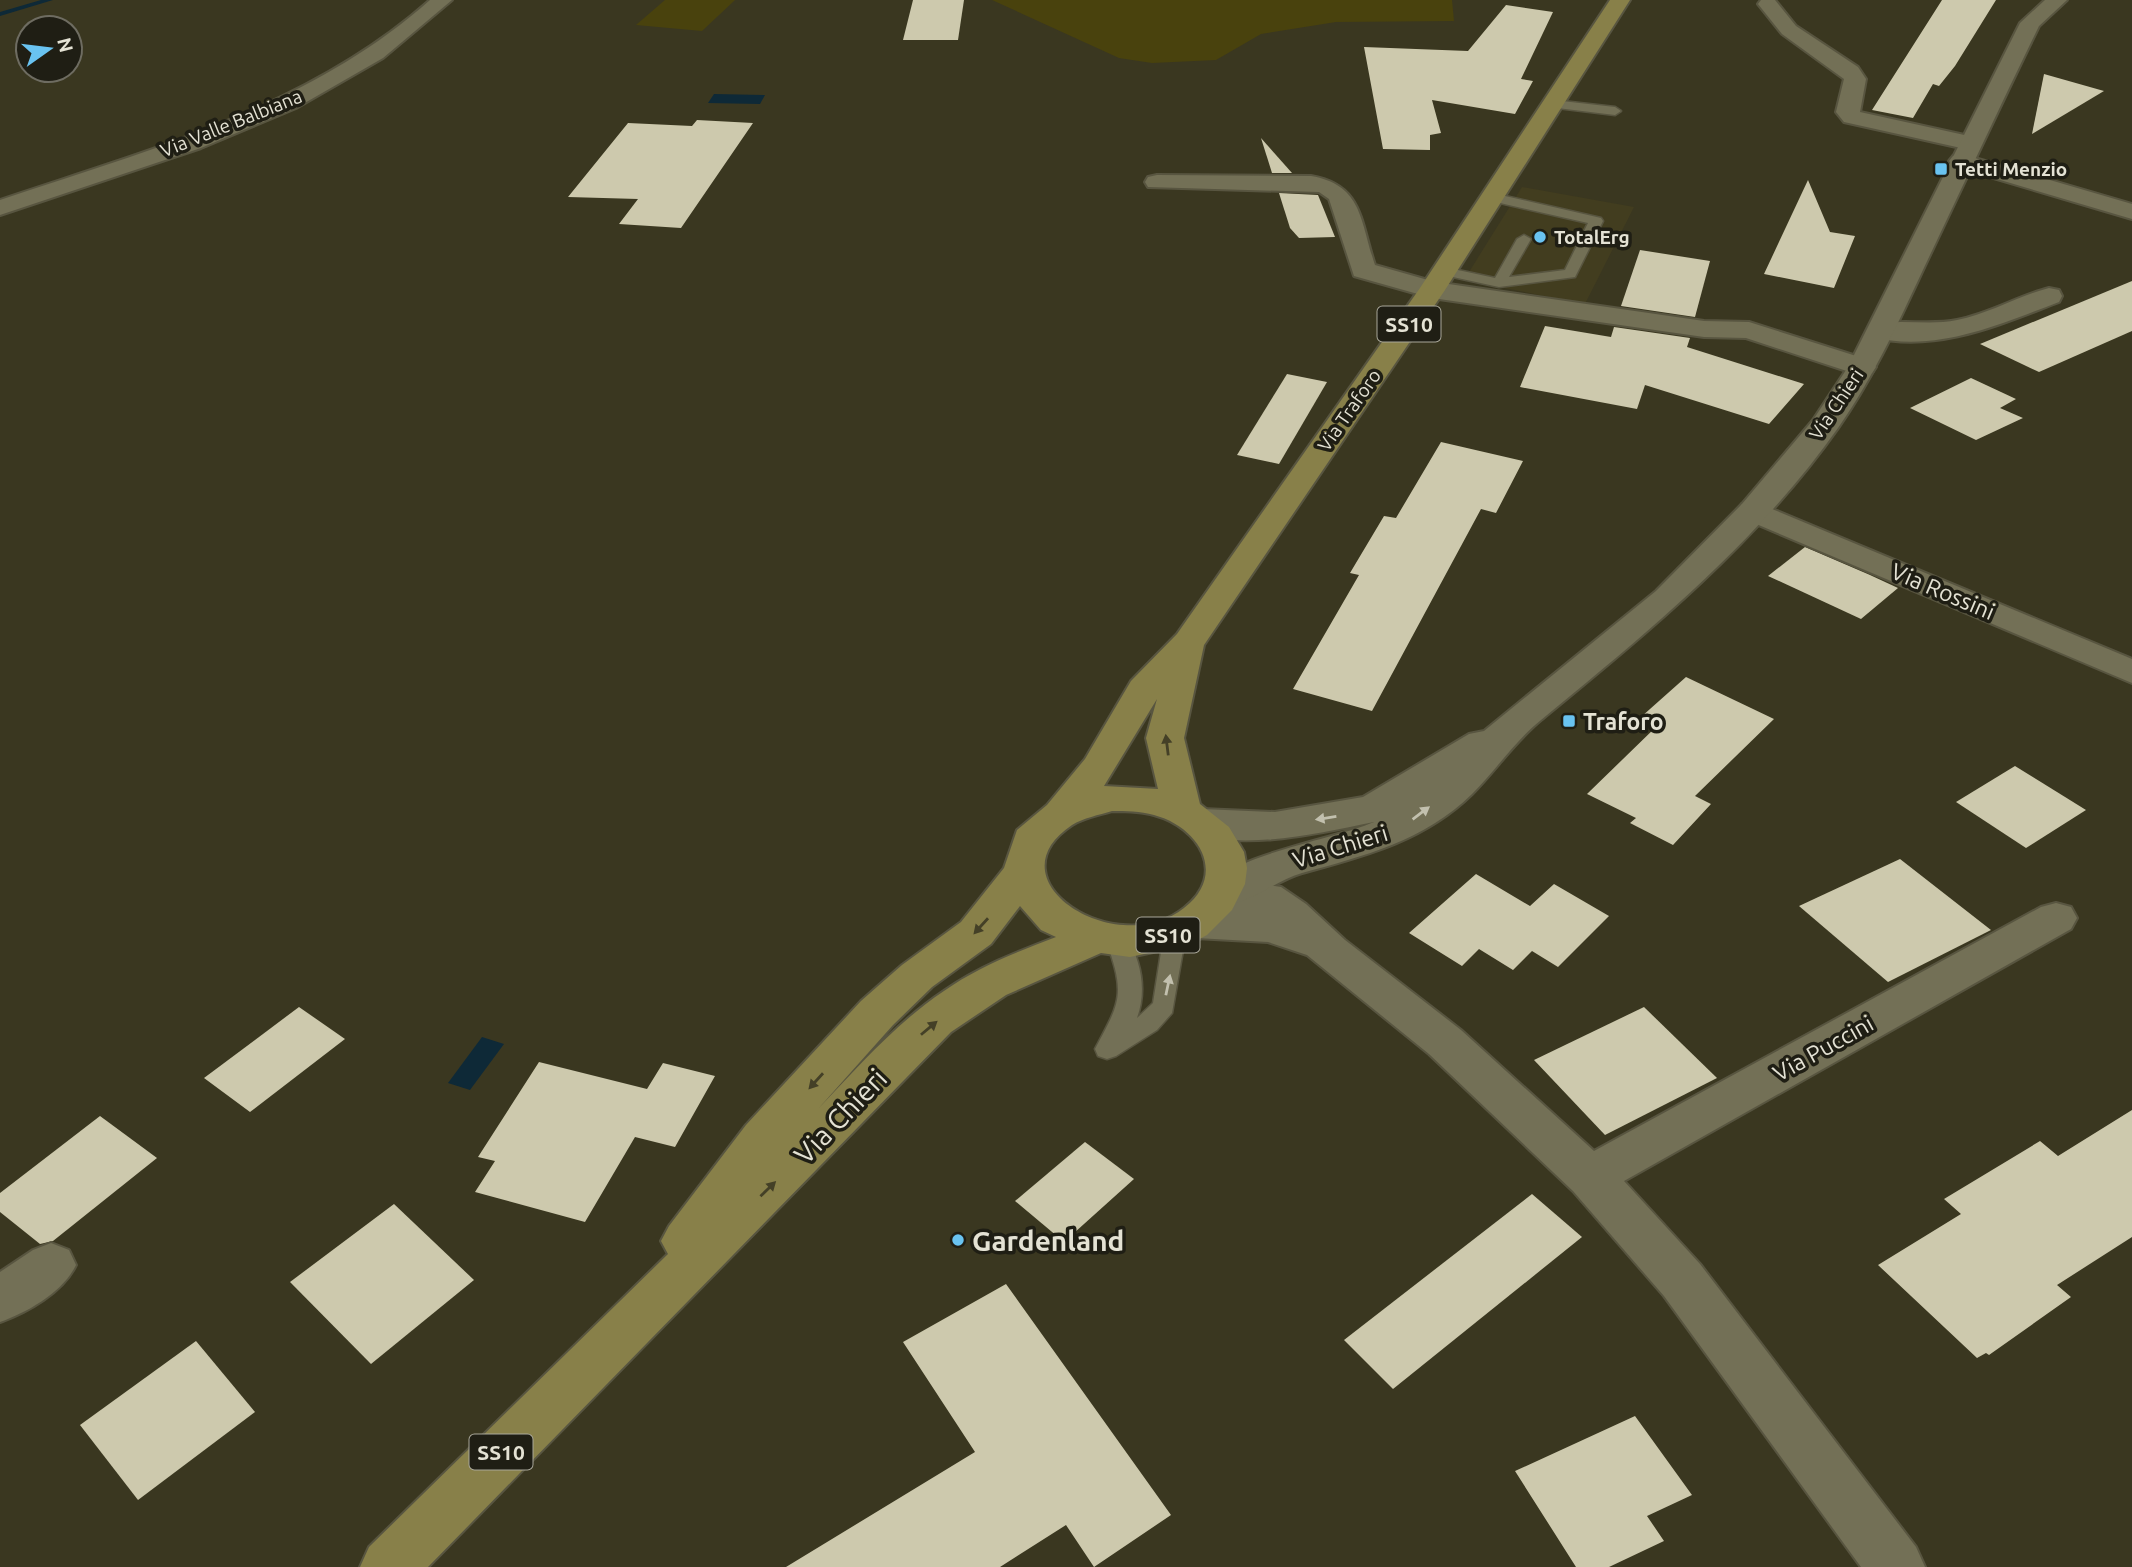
<svg xmlns="http://www.w3.org/2000/svg" width="2132" height="1567" font-family="Ubuntu,sans-serif">
  <style>
    .built { fill: #423d1f }
    .green { fill: #49420d }
    .water { fill: #0e2937 }
    .lines { fill: none; stroke-linecap: round; stroke-linejoin: round }
    .stream { fill: #0e2937; fill-rule: evenodd }
    .building { fill: #cdc9ad }
    .service-casing { stroke: #585540; stroke-width: 3 }
    .minor-casing { stroke: #585540; stroke-width: 4 }
    .secondary-casing { stroke: #585540; stroke-width: 4 }
    .primary-casing { stroke: #585540; stroke-width: 4 }
    .service { fill: #737056; fill-rule: evenodd }
    .minor { fill: #737056; fill-rule: evenodd }
    .secondary { fill: #737056; fill-rule: evenodd }
    .primary { fill: #888049; fill-rule: evenodd }
    .oneway { fill: #444027 }
    .oneway2 { fill: #c2c0ae }
    .poi-dot { fill: #69c3f1; stroke: #1f1e14; stroke-width: 2.5 }
    .labels { text-anchor: middle; dominant-baseline: central; stroke-width: 7; stroke-linejoin: round; paint-order: stroke }
    .far-street-label { font-size: 19px; fill: #e4e2d4; stroke: #1f1e14 }
    .far-poi-label { font-size: 19px; font-weight: bold; fill: #e4e2d4; stroke: #1f1e14; text-anchor: start }
    .shield { fill: #1f1e14; stroke: #a9a79a; stroke-width: 2 }
    .shield-label { font-size: 21px; font-weight: bold; fill: #e4e2d4 }
    .street-label { font-size: 23px; fill: #e4e2d4; stroke: #1f1e14 }
    .poi-label { font-size: 23px; font-weight: bold; fill: #e4e2d4; stroke: #1f1e14; text-anchor: start }
    .near-street-label { font-size: 28px; fill: #e4e2d4; stroke: #1f1e14 }
    .near-poi-label { font-size: 28px; font-weight: bold; fill: #e4e2d4; stroke: #1f1e14; text-anchor: start }
  </style>
  <rect width="100%" height="100%" fill="#3a3720"/>
  <polygon class="built" points="1522,187 1634,207 1585,304 1464,280"/>
  <g class="green">
    <polygon points="665,0 735,0 702,31 636,25"/>
    <polygon points="992,0 1452,0 1454,21 1336,22 1261,34 1216,60 1152,63 1119,58"/>
  </g>
  <g class="water">
    <polygon points="714,94 765,95 760,104 708,103"/>
    <polygon points="482,1037 504,1044 470,1090 448,1083"/>
  </g>
  <g class="lines">
    <polygon class="stream" points="41,0 53,0 0,16 0,12"/>
  </g>
  <g class="building">
    <polygon points="913,0 964,0 958,40 903,40"/>
    <polygon points="1942,0 1996,0 1955,66 1939,86 1933,84 1913,118 1872,110"/>
    <polygon points="1506,5 1553,12 1521,79 1533,81 1515,114 1432,100 1441,133 1430,135 1430,150 1383,149 1364,47 1468,51"/>
    <polygon points="2044,74 2104,91 2032,134"/>
    <polygon points="697,120 753,123 681,228 619,224 638,199 568,197 628,123 692,126"/>
    <polygon points="1261,138 1292,173 1272,173"/>
    <polygon points="1808,180 1830,232 1855,236 1834,288 1764,274"/>
    <polygon points="1279,193 1318,195 1335,237 1299,238 1290,228"/>
    <polygon points="1640,250 1710,261 1695,317 1621,306"/>
    <polygon points="2132,281 2132,331 2039,372 1980,344"/>
    <polygon points="1545,326 1611,337 1614,327 1690,338 1687,347 1804,384 1769,424 1645,385 1637,409 1520,387"/>
    <polygon points="1287,374 1327,382 1279,464 1237,455"/>
    <polygon points="1971,378 2016,399 2000,408 2023,418 1976,440 1910,408"/>
    <polygon points="1441,442 1523,461 1496,513 1481,509 1372,711 1293,689 1359,575 1350,573 1384,516 1396,518"/>
    <polygon points="1805,547 1870,575 1898,588 1861,619 1768,576"/>
    <polygon points="1686,677 1774,719 1695,796 1711,804 1673,845 1630,823 1636,818 1587,794 1658,725 1641,717"/>
    <polygon points="2015,766 2086,810 2026,848 1956,802"/>
    <polygon points="1900,859 1991,930 1888,982 1799,906"/>
    <polygon points="1476,874 1530,906 1554,884 1609,916 1558,967 1532,951 1513,970 1479,949 1462,966 1409,933"/>
    <polygon points="299,1007 345,1039 250,1112 204,1078"/>
    <polygon points="1644,1007 1717,1078 1605,1135 1534,1060"/>
    <polygon points="539,1062 647,1089 663,1063 715,1076 675,1147 635,1137 585,1222 475,1192 495,1161 478,1157"/>
    <polygon points="2132,1110 2132,1237 2057,1285 2071,1297 1989,1355 1986,1353 1977,1358 1878,1265 1961,1214 1944,1199 2040,1141 2058,1156"/>
    <polygon points="100,1116 157,1158 53,1241 40,1244 0,1212 0,1193"/>
    <polygon points="1085,1142 1134,1179 1064,1242 1015,1201"/>
    <polygon points="1532,1194 1582,1237 1393,1389 1344,1340"/>
    <polygon points="394,1204 474,1280 371,1364 290,1282"/>
    <polygon points="1006,1284 1171,1515 1094,1567 1066,1525 1000,1567 786,1567 975,1452 903,1342"/>
    <polygon points="196,1341 255,1412 138,1500 80,1425"/>
    <polygon points="1635,1416 1692,1495 1647,1516 1664,1541 1609,1567 1576,1567 1515,1471"/>
  </g>
  <g class="lines">
    <g class="service-casing">
      <g id="service">
        <polygon points="1553,100 1615,107 1621,111 1615,115 1549,107 1549,101"/>
        <polygon points="1492,193 1601,218 1603,221 1575,277 1499,287 1439,274 1439,268 1444,267 1495,278 1517,239 1524,235 1531,239 1509,277 1565,270 1588,223 1487,200 1485,197"/>
        <path d="M1175,925l8,2 3,6 -14,80 -15,17 -41,26 -9,3 -9,-3 -3,-7c25,-47 31,-54 11,-108l4,-6 8,-2 8,2c15,26 21,55 11,83l16,-15 11,-70 3,-6z"/>
      </g>
    </g>
    <g class="minor-casing">
      <g id="minor">
        <path d="M430,0h22l-69,58 -87,50 -95,40 -201,67v-15c151,-51 309,-92 430,-200z"/>
        <polygon points="1761,0 1775,0 1796,26 1858,67 1866,79 1860,112 1978,138 1982,143 1978,148 1970,150 1844,122 1836,112 1844,79 1782,34 1758,4"/>
        <polygon points="1961,154 2132,204 2132,219 1953,166 1949,161 1953,156"/>
        <path d="M1157,175l154,1c52,9 49,45 64,89l60,17 269,39 45,1 123,39 4,6 -4,6 -10,3 -116,-38 -42,-1 -272,-39 -78,-22 -25,-77 -10,-7 -171,-5 -3,-5 3,-5z"/>
        <path d="M2049,288l10,2 3,6 -3,6c-61,23 -122,51 -188,35l-4,-6 4,-6c28,-7 58,1 86,-5 32,-6 61,-24 92,-32z"/>
        <polygon points="1753,501 2132,659 2132,683 1742,518 1737,511 1742,504"/>
        <polygon points="1223,878 1281,887 1306,904 1345,940 1461,1030 1594,1151 2041,907 2056,903 2071,907 2077,918 2071,929 1624,1181 1700,1264 1916,1547 1925,1567 1861,1567 1664,1296 1573,1191 1429,1054 1307,955 1268,942 1196,938 1181,934 1175,923 1181,912 1196,908 1233,909 1208,903 1202,893 1208,883"/>
        <path d="M51,1243l18,7 7,15c-13,27 -48,47 -76,57v-50l33,-22z"/>
      </g>
    </g>
    <g class="secondary-casing">
      <path id="secondary" d="M2045,0h22l-28,26c-37,76 -73,153 -109,229 -28,59 -54,119 -92,173 -81,115 -190,204 -297,292 -27,22 -45,50 -69,74 -48,47 -108,62 -170,79 -32,9 -61,40 -94,30l-6,-10c22,-37 131,-53 172,-71 -59,12 -126,28 -186,11l-6,-10 6,-10 14,-4 73,3 88,-15 106,-63 15,-3 172,-140 86,-87 71,-84 35,-53 172,-344z"/>
    </g>
    <g class="primary-casing">
      <path id="primary" d="M1610,0h20l-185,290 -241,355 -20,93 16,66 29,23 15,25 3,16 -2,16 -13,26 -25,25 -17,9 -60,13 -29,-4 -95,42 -55,37 -523,535h-68l9,-20 299,-293 -7,-13 8,-15 77,-101 115,-124 41,-36 59,-43 43,-54 13,-38 30,-25 38,-46 46,-78 46,-47 243,-346zM1157,699l-11,39 12,51 -54,-3zM1112,811c14,0 28,0 42,4 45,12 74,59 30,93 -66,53 -196,-27 -112,-83 11,-7 27,-10 40,-14zM1020,906l21,24 15,7c-39,15 -78,30 -112,54 -48,32 -86,76 -126,118l75,-84 39,-38 59,-43z"/>
    </g>
    <use href="#service" class="service"/>
    <use href="#minor" class="minor"/>
    <use href="#secondary" class="secondary"/>
    <use href="#primary" class="primary"/>
  </g>
  <defs><path id="oneway-solid" d="M-6-.8H1V-3.2L6.5 0L1 3.2V.8H-6Z" transform="scale(1.75)"/></defs>
  <g class="oneway">
    <use href="#oneway-solid" transform="translate(1167 745) rotate(-97)"/>
    <use href="#oneway-solid" transform="translate(981 926) rotate(132)"/>
    <use href="#oneway-solid" transform="translate(929 1028) rotate(-40)"/>
    <use href="#oneway-solid" transform="translate(816 1081) rotate(132)"/>
    <use href="#oneway-solid" transform="translate(768 1189) rotate(-44)"/>
  </g>
  <g class="oneway2">
    <use href="#oneway-solid" transform="translate(1421 813) rotate(-37)"/>
    <use href="#oneway-solid" transform="translate(1326 818) rotate(171)"/>
    <use href="#oneway-solid" transform="translate(1168 985) rotate(-78)"/>
  </g>
  <g class="poi-dot">
    <rect x="1934" y="162" width="14" height="14" rx="3.5"/>
    <circle cx="1540" cy="237" r="7"/>
    <rect x="1562" y="714" width="14" height="14" rx="3.5"/>
    <circle cx="958" cy="1240" r="7"/>
  </g>
  <g class="labels">
    <g class="far-street-label">
      <text transform="translate(231 123) rotate(-22)">Via Valle Balbiana</text>
      <text transform="translate(1836 404) rotate(-56)">Via Chieri</text>
      <text transform="translate(1349 410) rotate(-55)">Via Traforo</text>
    </g>
    <g class="far-poi-label">
      <text x="1955" y="169">Tetti Menzio</text>
      <text x="1554" y="237">TotalErg</text>
    </g>
    <g class="shield">
      <rect x="1377.5" y="306.5" width="63" height="35" rx="5"/>
      <rect x="1136.5" y="917.5" width="63" height="35" rx="5"/>
      <rect x="469.5" y="1434.5" width="63" height="35" rx="5"/>
    </g>
    <g class="shield-label">
      <text x="1409" y="324">SS10</text>
      <text x="1168" y="935">SS10</text>
      <text x="501" y="1452">SS10</text>
    </g>
    <g class="street-label">
      <text transform="translate(1943 591) rotate(23)">Via Rossini</text>
      <text transform="translate(1340 846) rotate(-17)">Via Chieri</text>
      <text transform="translate(1823 1048) rotate(-29)">Via Puccini</text>
    </g>
    <g class="poi-label">
      <text x="1583" y="721">Traforo</text>
    </g>
    <g class="near-street-label">
      <text transform="translate(840 1116) rotate(-46)">Via Chieri</text>
    </g>
    <g class="near-poi-label">
      <text x="972" y="1240">Gardenland</text>
    </g>
  </g>
  <g transform="translate(49 49) rotate(76)"><circle r="33" fill="#1f1e14" stroke="#6e6c61" stroke-width="2"/>
  <path d="M0-5L12 26L0 18L-12 26Z" fill="#69c3f1"/>
  <text y="-10" font-size="19" font-weight="bold" text-anchor="middle" fill="#e4e2d4">N</text>
  </g>
</svg>
